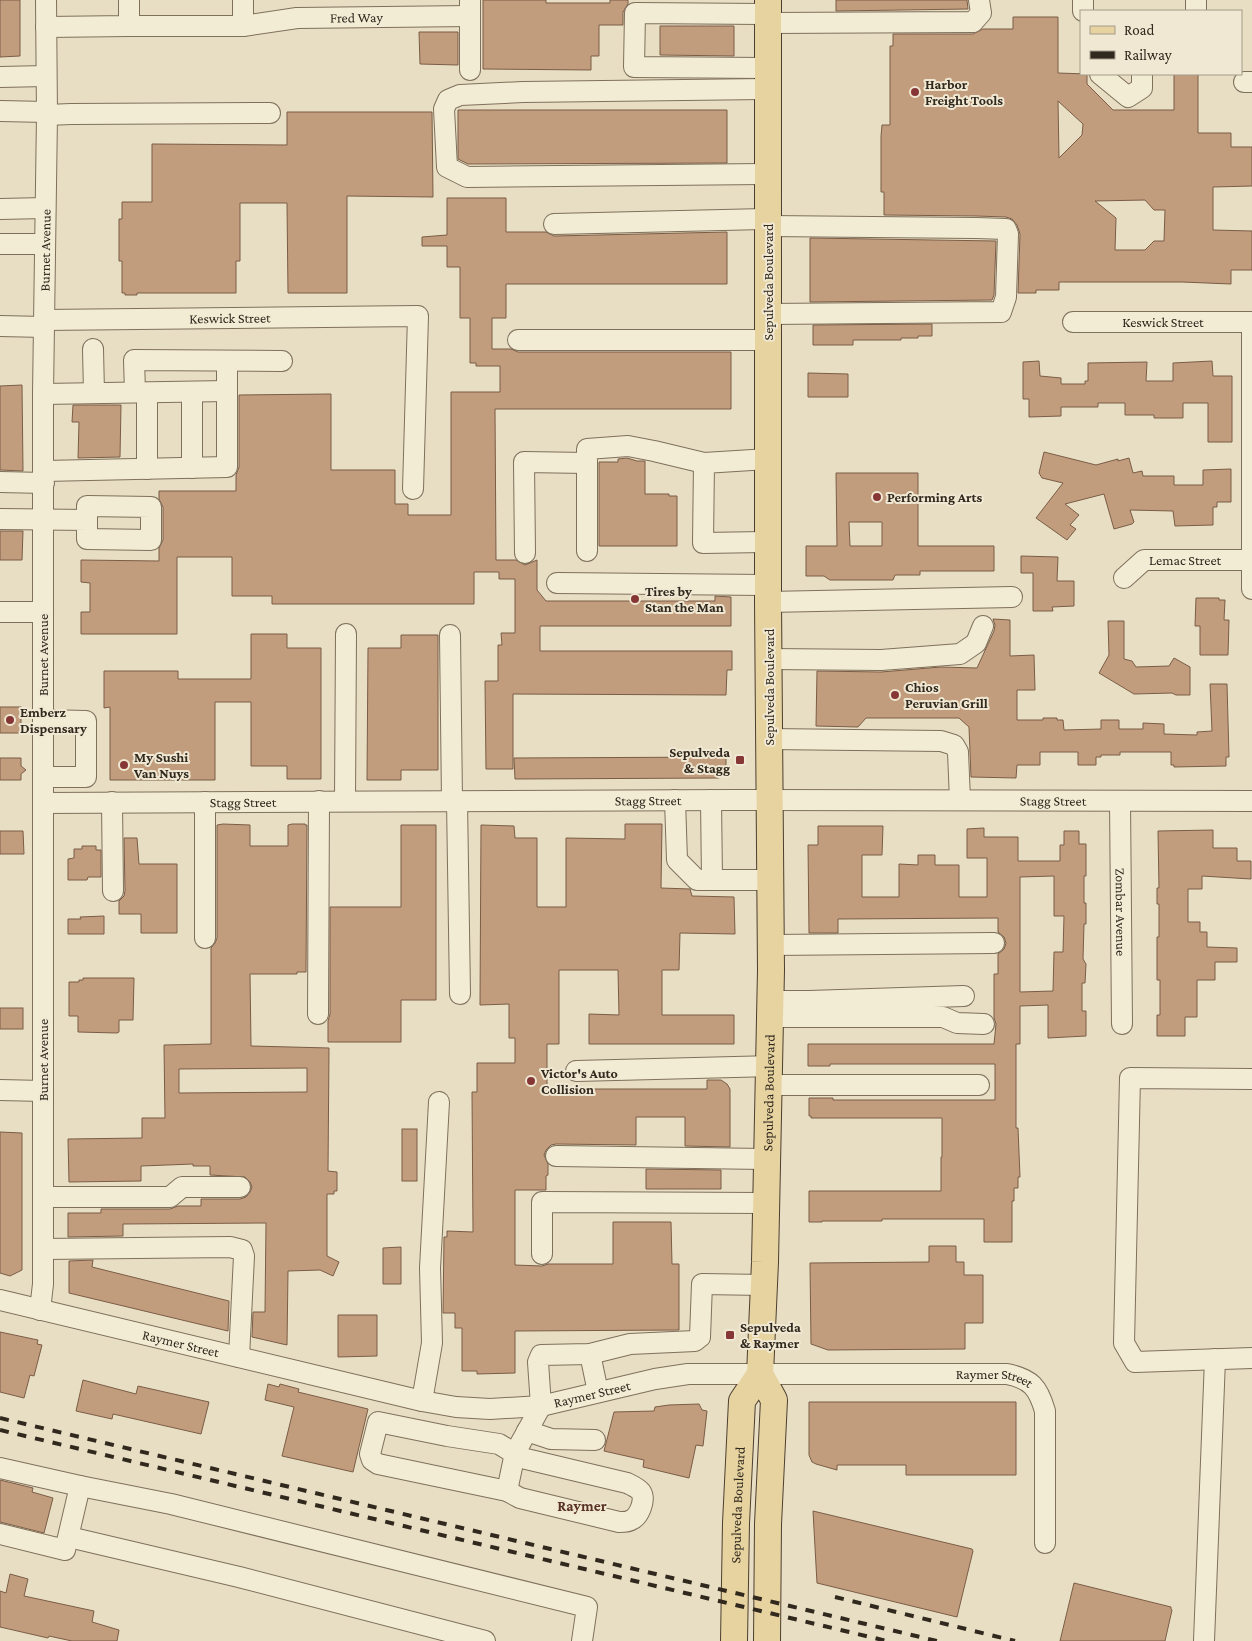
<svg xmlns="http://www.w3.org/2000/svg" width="1252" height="1641" font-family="'Crimson Pro',serif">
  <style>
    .building { fill: #c19d7e; stroke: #7b5d46; fill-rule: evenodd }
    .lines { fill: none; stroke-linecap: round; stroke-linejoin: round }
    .minor-casing { stroke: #7f705c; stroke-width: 22 }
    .major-casing { stroke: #4d3f30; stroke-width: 28 }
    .minor { stroke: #f3ecd5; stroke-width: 20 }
    .major { stroke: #e6d3a0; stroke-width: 26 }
    .rail { stroke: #31281e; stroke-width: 4; stroke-dasharray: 9 9; stroke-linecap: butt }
    .poi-dot { fill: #863735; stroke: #f0e8d2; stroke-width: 2 }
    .labels { text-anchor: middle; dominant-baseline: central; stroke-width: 4; stroke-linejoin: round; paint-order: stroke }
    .street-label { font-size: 14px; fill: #31281e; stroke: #f0e8d2 }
    .poi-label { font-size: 14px; font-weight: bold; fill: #31281e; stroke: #f0e8d2; text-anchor: start }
    .neighbourhood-label { font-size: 15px; font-weight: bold; fill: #583124; stroke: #f0e8d2 }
  </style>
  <rect width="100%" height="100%" fill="#e7dec3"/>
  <g class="building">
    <polygon points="0,0 20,0 20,56 0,57"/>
    <polygon points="483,0 546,0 546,3 610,3 610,0 628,0 628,4 623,12 623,25 599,25 599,56 591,56 591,70 483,69"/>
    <polygon points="836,0 967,0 968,9 836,11"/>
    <path d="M1013,17h45v56l29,1v10l26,26h61v-36h24v59h33v14h21v39l-39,1v43l39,1v39h-21v14l-49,-2h-123v8h-23v3h-18l2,-59 -3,-9 -5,-6 -6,-2 -30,-1 -92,-1v-23h-3v-56l1,-11h8v-79h3v-12h80l10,-5h30zM1058,101l25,23 -1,11 -23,23zM1145,200l9,10h11l-1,31h-10l-9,9h-30l1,-32 -21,-17z"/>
    <polygon points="660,26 734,26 734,56 660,55"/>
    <polygon points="419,32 458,32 458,65 420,64"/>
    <polygon points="458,110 727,110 727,163 468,164 458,159"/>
    <polygon points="287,112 432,112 433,197 347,196 347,293 288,293 287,203 240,203 240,261 236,261 236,293 137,293 137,295 125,295 125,293 122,293 122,261 119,261 119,219 122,219 122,202 152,202 152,144 287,145"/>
    <polygon points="447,198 506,198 506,232 546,232 554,236 727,232 727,284 506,284 506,318 492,318 492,349 511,349 518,352 731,352 731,409 495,409 496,560 516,560 525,565 537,560 537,590 546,601 715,601 715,596 731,597 731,626 540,626 540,651 732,651 732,670 727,670 726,695 513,694 513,769 486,769 485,681 498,681 498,645 502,645 501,633 515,633 515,579 499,579 499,572 474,572 474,604 272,604 272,596 232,596 232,557 177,557 177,634 81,634 81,612 90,612 90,583 81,582 81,560 159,561 159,548 163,540 163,507 159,499 159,491 236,491 236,475 239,467 239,395 331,394 331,470 395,470 395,504 408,504 408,515 451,515 451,392 500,392 500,366 476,366 476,363 470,363 470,318 460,318 460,267 447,267 447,246 422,246 422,237 447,235"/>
    <polygon points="810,238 996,241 994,295 992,300 810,302"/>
    <polygon points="932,324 932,336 918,336 918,338 901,338 901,340 853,340 853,345 813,345 813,325"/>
    <polygon points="1039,361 1040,376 1061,378 1061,384 1085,384 1085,381 1088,381 1088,363 1147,362 1146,381 1173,381 1173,363 1212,361 1213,376 1232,376 1232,442 1208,442 1208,403 1183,403 1183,418 1154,418 1154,415 1125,415 1125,403 1098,403 1098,407 1061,407 1061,416 1029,417 1029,399 1023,399 1023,362"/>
    <polygon points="808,373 848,374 848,397 808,397"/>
    <polygon points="22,385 23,471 0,470 0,386"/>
    <polygon points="73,405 121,405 120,457 78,458 79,422 72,422"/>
    <polygon points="1044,452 1096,465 1118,459 1118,461 1129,458 1133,473 1142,471 1143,476 1174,476 1174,485 1203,485 1203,470 1231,469 1231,502 1217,502 1217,507 1213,507 1213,525 1175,526 1173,511 1130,510 1134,522 1132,524 1114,529 1104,494 1065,504 1079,515 1070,525 1076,529 1067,540 1036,518 1063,483 1042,478 1039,473"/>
    <polygon points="627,458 637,461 645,461 645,494 669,494 669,496 677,496 677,546 599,546 599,462 618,462 618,459"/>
    <path d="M836,473h82v73h76v25h-74v4h-25l-2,5h-63l-6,-4h-18v-30h31zM849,522h33v24h-32z"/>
    <polygon points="0,531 23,531 22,560 0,560"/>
    <polygon points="1021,556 1058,557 1057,581 1074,581 1074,606 1052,607 1053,611 1033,611 1033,573 1021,573"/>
    <polygon points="1196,598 1219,598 1219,600 1225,600 1224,620 1229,620 1228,655 1200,655 1200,626 1195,626"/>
    <polygon points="993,619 1010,620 1010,656 1034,655 1035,690 1017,690 1017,720 1043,720 1043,718 1057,718 1057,720 1063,720 1064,730 1101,729 1101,720 1119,720 1119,729 1143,729 1143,723 1164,724 1164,734 1197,735 1197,732 1212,731 1210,684 1227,684 1229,757 1226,757 1226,766 1174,767 1174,765 1171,765 1171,752 1120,752 1120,755 1101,755 1101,757 1096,757 1096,765 1078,765 1078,752 1040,752 1040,765 1017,765 1016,778 971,777 969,727 959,718 866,718 858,727 816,726 817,671 881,672 941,667 977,668 994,631 995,625"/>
    <polygon points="1108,621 1124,621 1124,659 1132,661 1136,667 1169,666 1174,658 1190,667 1190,695 1176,695 1172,693 1134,694 1099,673 1109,655"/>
    <polygon points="251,634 287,634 287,648 321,648 321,779 287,779 287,766 251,766 251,702 215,702 215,780 110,780 110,707 104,708 104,671 178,671 178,679 251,679"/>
    <polygon points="401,635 438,635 438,770 401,770 401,780 367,780 368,648 401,648"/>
    <rect x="0" y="707" width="21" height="26"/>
    <polygon points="726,757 726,773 719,778 515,779 514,758"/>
    <polygon points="0,758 21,758 21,766 26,770 21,774 21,780 0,780"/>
    <path d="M223,824l27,1v21h38v-21l4,-1h13v1h2l-1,147h-9v2h-47l1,72 78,2 -1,123 9,1v19h-3v3h-7v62l12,6 -6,14 -13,-6 -32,1 -1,74 -35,-8 1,-25h12l1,-89 -143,1v12l-55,1v-24h33v-4h69l8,-3h23v-7h39l6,-2 4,-5 2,-5 -2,-5 -5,-5 -35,-2v-9h-17v-2l-52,2v15l-72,1 -1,-43 74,-1v-20h23l-1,-73 47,-1v-96l4,-5 2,-5v-113zM307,1068v24l-128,1v-24z"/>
    <polygon points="625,824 662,824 661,888 690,889 692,896 734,897 735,934 680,933 679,970 662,970 662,1015 734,1015 734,1044 589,1044 589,1014 619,1015 618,970 559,970 559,1044 547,1044 547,1089 707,1089 707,1080 721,1080 727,1084 730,1089 730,1147 685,1146 685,1117 636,1117 636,1145 556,1144 551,1145 546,1150 544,1155 548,1164 548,1175 546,1176 546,1190 515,1190 515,1265 542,1266 548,1264 613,1264 613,1222 671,1222 672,1264 679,1264 679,1330 515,1331 515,1373 477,1374 477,1371 462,1371 462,1328 455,1328 455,1313 443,1313 444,1237 447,1237 447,1231 473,1232 472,1092 477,1092 477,1063 515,1063 515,1038 509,1038 509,1004 480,1005 481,825 514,826 515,838 537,838 537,907 566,907 566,838 625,839"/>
    <polygon points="401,825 436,825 436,1000 401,1000 401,1042 328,1042 328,1021 330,1014 330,907 401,907"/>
    <path d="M818,826h65l-1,29h-20v42h37v-33l19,1v-10h17v10h24v32h28v-39h-20v-29l17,-1v9h34v24h42v-16h4v-14h15v13h7v32h-2v27h2v21h-2l-1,35 3,5 -1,19h-3v28h4v25l-38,2v-33l-28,1v38h-4v84h2l2,49h-2v11h-4v13h-2v41h-28v-23h-102v2h-60v1h-13v-31h132v-34h1v-39h-131v-2h-2v-18h24v2h162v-36h-165v2h-22v-22h186l2,-20 -2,-6v-44h4v-20l6,-5 2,-6 -2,-6 -6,-5v-14l-160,1v14h-29l-1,-88h10zM1054,876v40h10l-1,36h-9l-1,39 -33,1v-115z"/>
    <polygon points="1213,830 1213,848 1237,848 1237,861 1251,861 1251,879 1202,876 1202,889 1188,889 1188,922 1200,922 1200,932 1207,932 1207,947 1237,948 1237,962 1215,962 1215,980 1197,980 1197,1017 1185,1017 1185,1036 1157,1036 1157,1015 1160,1015 1160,980 1157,980 1157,937 1159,937 1159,904 1157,904 1157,888 1159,888 1158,831"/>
    <polygon points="0,831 23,831 24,854 0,854"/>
    <polygon points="124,838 137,838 139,864 177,864 177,933 141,933 141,914 119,914 119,901 124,896 125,891"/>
    <polygon points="82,846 96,846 96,850 101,850 101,877 88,877 87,880 68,880 68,859 74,858 74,849 82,849"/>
    <polygon points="104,916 104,934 68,934 68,919 81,919 80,917"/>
    <polygon points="83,978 134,978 133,1020 119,1020 119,1032 117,1033 78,1032 78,1016 69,1016 69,982 79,982 79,980 83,980"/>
    <rect x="0" y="1008" width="23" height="21"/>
    <rect x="402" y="1129" width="15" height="52"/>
    <polygon points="0,1132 22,1133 22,1270 10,1276 0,1273"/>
    <polygon points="646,1169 721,1170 721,1189 646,1189"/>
    <polygon points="929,1246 956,1246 956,1262 964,1262 964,1275 983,1275 983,1323 965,1323 965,1349 828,1350 811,1344 810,1263 929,1262"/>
    <polygon points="401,1247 401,1284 383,1284 383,1248"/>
    <polygon points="93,1260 92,1267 229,1301 228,1331 69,1293 69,1261"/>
    <polygon points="338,1315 377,1315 377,1356 338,1357"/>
    <polygon points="0,1332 38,1340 37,1344 42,1345 34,1376 30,1375 24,1398 0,1392"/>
    <polygon points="83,1380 136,1394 138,1386 209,1402 201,1434 113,1414 112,1419 76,1411"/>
    <polygon points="268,1384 279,1387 280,1384 299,1389 298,1392 368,1409 353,1472 282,1456 294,1407 265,1400"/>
    <polygon points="809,1402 1016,1402 1016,1475 906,1475 906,1465 837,1465 837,1470 816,1464 812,1462 809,1455"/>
    <polygon points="699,1404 702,1410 707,1411 703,1446 696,1445 689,1478 643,1467 644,1460 604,1451 614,1412 654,1411 655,1407 669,1405"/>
    <polygon points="0,1480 33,1488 32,1492 53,1498 44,1533 0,1522"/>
    <polygon points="813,1511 972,1549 973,1551 957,1617 817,1583"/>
    <polygon points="10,1574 28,1579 24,1596 94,1611 92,1622 119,1630 117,1641 72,1641 49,1636 48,1638 0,1627 0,1591 6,1593"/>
    <polygon points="1074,1583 1171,1607 1171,1609 1172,1610 1165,1641 1060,1641"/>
  </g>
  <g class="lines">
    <g class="minor-casing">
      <g id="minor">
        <polyline points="243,0 243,26"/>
        <polyline points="470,0 470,70"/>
        <polyline points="1196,0 1196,11"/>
        <polyline points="1083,11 1083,0"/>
        <polyline points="768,14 635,13 634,67 768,68"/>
        <polyline points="768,23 973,22 981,13 979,0"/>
        <path id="s1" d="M129,26h114l54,-8 173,-2"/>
        <polyline points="46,27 129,26 129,0"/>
        <polyline points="1100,74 1128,97 1142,88 1142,74"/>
        <polyline points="0,77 46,76"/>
        <polyline points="1244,82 1252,82"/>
        <polyline points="768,89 523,92 460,95 448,100 444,109 447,167 467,177 768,174"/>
        <polyline points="0,111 47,112"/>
        <polyline points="47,115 71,114 270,113"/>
        <polyline points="0,209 45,208"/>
        <polyline points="554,224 768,219"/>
        <polyline points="768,226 976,228 1006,229 1008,234 1006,297 1001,312 768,314"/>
        <polyline points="0,244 45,244"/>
        <path id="s2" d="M44,320l374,-4 -5,173"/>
        <path id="s3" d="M1073,322h179"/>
        <polyline points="1252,322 1252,589"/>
        <polyline points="0,326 44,327"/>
        <polyline points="518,340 768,340"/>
        <polyline points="93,349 94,393"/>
        <polyline points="135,392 134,360 282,361"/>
        <polyline points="43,394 227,391"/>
        <polyline points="769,459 704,463 703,543 769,542"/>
        <polyline points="192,468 192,393"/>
        <polyline points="147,469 147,393"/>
        <polyline points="44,471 227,467 227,361"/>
        <polyline points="0,482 44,483"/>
        <polyline points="0,519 87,520 87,539 151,540 151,507 87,506 87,520"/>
        <polyline points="587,551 587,449 628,446 654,451 704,463"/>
        <polyline points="525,553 524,462 587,463"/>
        <path id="s4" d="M1124,578l20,-18h108"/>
        <polyline points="557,583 769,585"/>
        <polyline points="768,602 1012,597"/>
        <polyline points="0,612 43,612"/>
        <polyline points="450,635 452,801"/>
        <polyline points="769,659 881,660 960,654 976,643 983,626"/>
        <polyline points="43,720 86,721 86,777 43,777"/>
        <polyline points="769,739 941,741 954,745 958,752 960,800"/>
        <polyline points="675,800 677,860 697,880 770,880"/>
        <polyline points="711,800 712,880"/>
        <polyline points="345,801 346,634"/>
        <polyline points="457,801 460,994"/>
        <path id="s5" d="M1120,801l2,223"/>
        <polyline points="112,802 113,891"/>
        <polyline points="205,802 205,938"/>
        <path id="s6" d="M43,803l690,-3 519,1"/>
        <polyline points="771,945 994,943"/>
        <polyline points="771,1001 809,1001 964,996"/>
        <polyline points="318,1014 319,801"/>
        <polyline points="770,1017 943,1017 957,1023 984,1024"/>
        <polyline points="576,1071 770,1066"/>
        <polyline points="1252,1079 1130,1078 1124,1343 1135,1362 1252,1358"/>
        <polyline points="770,1085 979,1085"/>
        <polyline points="0,1090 43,1091"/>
        <polyline points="556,1156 768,1159"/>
        <polyline points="43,1197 170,1197 182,1187 240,1187"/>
        <polyline points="43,1249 230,1247 242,1250 244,1256 239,1357"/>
        <polyline points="542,1254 542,1202 767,1203"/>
        <path id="s7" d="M0,1300l422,101 34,6 34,2 51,-3 114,-27 33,-5h319c24,5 31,13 38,37v132"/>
        <path id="s8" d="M40,1310l3,-26v-890l4,-279 -1,-115"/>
        <polyline points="590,1354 598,1392"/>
        <polyline points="422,1401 432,1343 430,1268 439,1102"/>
        <path d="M378,1422l69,14 52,8 23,14 105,25c4,2 11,5 14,9 5,8 -2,25 -10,28 -3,2 -8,2 -12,2l-99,-24 -13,-7 -129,-27 -6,-4 -2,-6z"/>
        <polyline points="527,1431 551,1439 595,1440"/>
        <polyline points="0,1468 80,1486 171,1504 587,1607 582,1641"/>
        <polyline points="507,1491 515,1453 541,1406 538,1362 541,1355 590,1354 630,1344 695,1341 700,1337 702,1284 764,1285"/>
        <polyline points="0,1534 65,1550 80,1486"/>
        <polyline points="69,1537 239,1577 485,1641"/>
        <polyline points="1204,1641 1215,1359"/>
      </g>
    </g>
    <g class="major-casing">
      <g id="major">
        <path id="s9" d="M734,1641l2,-118 6,-122 18,-27"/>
        <path id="s10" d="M767,1641l1,-117 6,-124 -14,-26 5,-112 6,-292 -3,-368v-602"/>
      </g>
    </g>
    <use href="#minor" class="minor"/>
    <use href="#major" class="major"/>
    <g class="rail">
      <polyline points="0,1418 937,1641"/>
      <polyline points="0,1430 887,1641"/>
      <polyline points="835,1597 1015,1641"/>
    </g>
  </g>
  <g class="poi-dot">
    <circle cx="915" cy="92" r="5"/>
    <circle cx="877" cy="497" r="5"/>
    <circle cx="635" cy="599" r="5"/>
    <circle cx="895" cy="695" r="5"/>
    <circle cx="10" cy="720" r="5"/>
    <rect x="735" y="755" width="10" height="10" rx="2.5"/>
    <circle cx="124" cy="765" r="5"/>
    <circle cx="531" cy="1081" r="5"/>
    <rect x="725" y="1330" width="10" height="10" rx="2.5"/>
  </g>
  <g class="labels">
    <g class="street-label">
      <text stroke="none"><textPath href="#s1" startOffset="228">Fred Way</textPath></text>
      <text stroke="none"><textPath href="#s8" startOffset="1060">Burnet Avenue</textPath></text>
      <text transform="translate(768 282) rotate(-90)">Sepulveda Boulevard</text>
      <text stroke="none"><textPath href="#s2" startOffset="186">Keswick Street</textPath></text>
      <text stroke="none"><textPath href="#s3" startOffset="90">Keswick Street</textPath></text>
      <text stroke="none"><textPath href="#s4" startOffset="68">Lemac Street</textPath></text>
      <text transform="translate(43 655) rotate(-90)">Burnet Avenue</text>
      <text transform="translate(769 687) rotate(-90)">Sepulveda Boulevard</text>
      <text stroke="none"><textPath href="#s6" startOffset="605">Stagg Street</textPath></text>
      <text stroke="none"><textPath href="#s6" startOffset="1010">Stagg Street</textPath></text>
      <text stroke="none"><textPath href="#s6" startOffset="200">Stagg Street</textPath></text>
      <text stroke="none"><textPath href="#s5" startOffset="111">Zombar Avenue</textPath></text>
      <text transform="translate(43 1060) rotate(-90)">Burnet Avenue</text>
      <text stroke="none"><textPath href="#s10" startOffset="552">Sepulveda Boulevard</textPath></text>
      <text stroke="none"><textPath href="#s7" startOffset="186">Raymer Street</textPath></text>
      <text stroke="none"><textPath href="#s7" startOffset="1011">Raymer Street</textPath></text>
      <text stroke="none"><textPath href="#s7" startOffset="606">Raymer Street</textPath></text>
      <text stroke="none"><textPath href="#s9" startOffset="136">Sepulveda Boulevard</textPath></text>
    </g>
    <g class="poi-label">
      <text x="925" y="84">Harbor<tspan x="925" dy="16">Freight Tools</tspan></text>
      <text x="887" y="497">Performing Arts</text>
      <text x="645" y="591">Tires by<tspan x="645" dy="16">Stan the Man</tspan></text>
      <text x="905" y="687">Chios<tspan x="905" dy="16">Peruvian Grill</tspan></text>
      <text x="20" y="712">Emberz<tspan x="20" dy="16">Dispensary</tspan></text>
      <text x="730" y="752" text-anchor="end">Sepulveda<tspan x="730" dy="16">&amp; Stagg</tspan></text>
      <text x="134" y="757">My Sushi<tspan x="134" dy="16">Van Nuys</tspan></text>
      <text x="541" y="1073">Victor's Auto<tspan x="541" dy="16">Collision</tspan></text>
      <text x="740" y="1327">Sepulveda<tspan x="740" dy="16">&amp; Raymer</tspan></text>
    </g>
    <g class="neighbourhood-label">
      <text x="582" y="1506">Raymer</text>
    </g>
  </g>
  <rect x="1080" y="10" width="162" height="65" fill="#f0e8d2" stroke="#a49b8a"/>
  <rect x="1090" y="26" width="25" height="8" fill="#e6d3a0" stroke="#a49b8a"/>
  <text x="1124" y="35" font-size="15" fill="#31281e">Road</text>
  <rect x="1090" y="51" width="25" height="8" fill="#31281e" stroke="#a49b8a"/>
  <text x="1124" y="60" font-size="15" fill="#31281e">Railway</text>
</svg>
